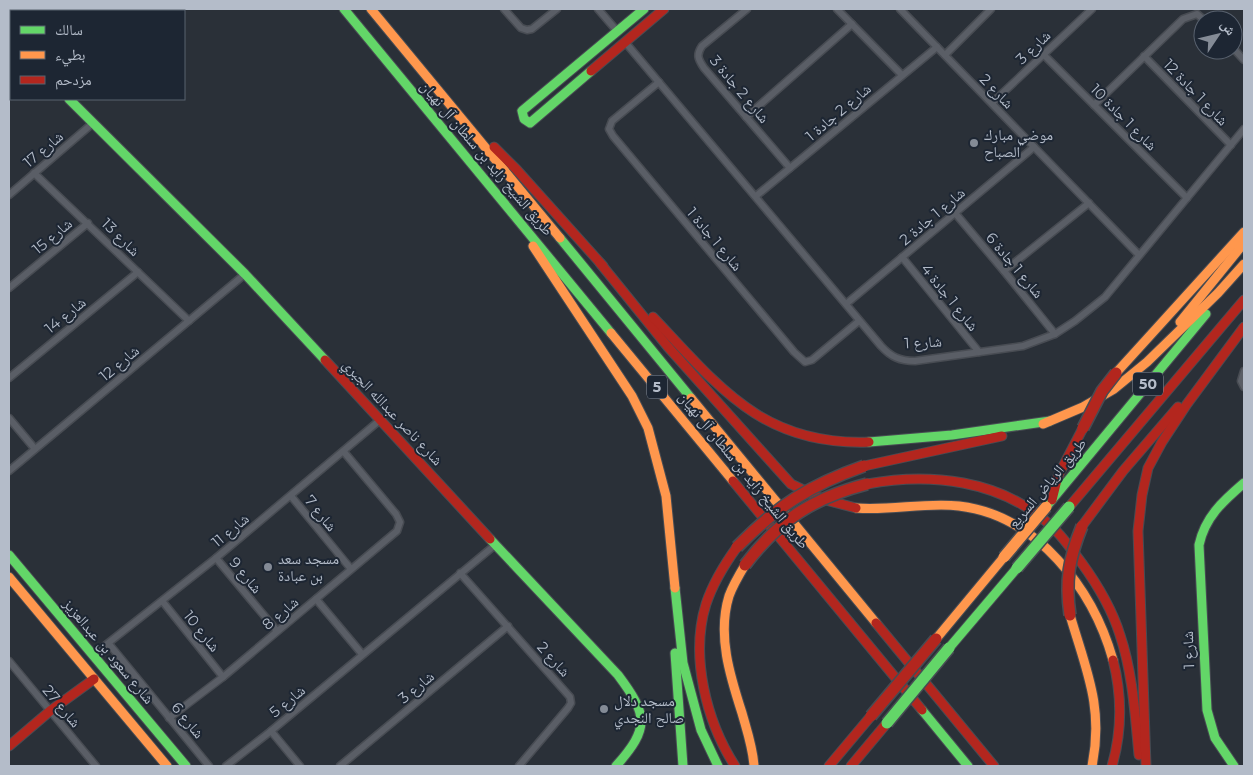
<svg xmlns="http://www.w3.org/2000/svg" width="1253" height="775" font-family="Montserrat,'Noto Naskh Arabic',sans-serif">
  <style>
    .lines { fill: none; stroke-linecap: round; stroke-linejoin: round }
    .street-casing { stroke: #484c53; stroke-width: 9 }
    .fast-casing { stroke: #484c53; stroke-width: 11 }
    .slow-casing { stroke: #484c53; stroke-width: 11 }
    .jam-casing { stroke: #484c53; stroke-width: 11 }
    .street { stroke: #5a5e66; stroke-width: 6 }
    .fast { stroke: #63d668; stroke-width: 9 }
    .slow { stroke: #ff974d; stroke-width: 9 }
    .jam { stroke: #b3261e; stroke-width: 9 }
    .fast-bridge-casing { stroke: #474c53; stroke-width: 14; stroke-linecap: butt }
    .slow-bridge-casing { stroke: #474c53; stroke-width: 14; stroke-linecap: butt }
    .jam-bridge-casing { stroke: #474c53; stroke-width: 14; stroke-linecap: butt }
    .fast-bridge { stroke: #63d668; stroke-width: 11 }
    .slow-bridge { stroke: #ff974d; stroke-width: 11 }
    .jam-bridge { stroke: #b3261e; stroke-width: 11 }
    .poi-dot { fill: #848b96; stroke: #1d2633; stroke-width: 2 }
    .labels { text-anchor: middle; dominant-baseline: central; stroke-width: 4; stroke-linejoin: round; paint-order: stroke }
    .shield { fill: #1d2633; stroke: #878f9c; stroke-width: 1 }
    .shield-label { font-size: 14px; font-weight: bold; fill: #b4bcc9 }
    .street-label { font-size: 15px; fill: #b4bcc9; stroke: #1d2633 }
    .poi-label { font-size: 15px; fill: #b4bcc9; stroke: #1d2633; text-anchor: start }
  </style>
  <rect width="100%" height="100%" fill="#2a3038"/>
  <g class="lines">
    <g class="street-casing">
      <g id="street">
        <polyline points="504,9 521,28 527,30 532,29 557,9"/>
        <polyline points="598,9 617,31"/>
        <path d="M747,9l-45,37c-6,9 -4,13 2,22l86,100"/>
        <polyline points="837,9 902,75"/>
        <polyline points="900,9 1139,255"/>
        <path d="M625,42l256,304c10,11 19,15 34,15l108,-15 32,-12 20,-13 30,-24 139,-168"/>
        <polyline points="1233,48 1244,60"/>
        <polyline points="1043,54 1187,198"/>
        <polyline points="945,55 991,9"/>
        <polyline points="1144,56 1231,145"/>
        <polyline points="659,82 612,121 609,129 613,136 794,352 805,362 812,360 859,321"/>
        <polyline points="992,103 1092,9"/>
        <polyline points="1094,105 1183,19 1197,14 1204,20"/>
        <polyline points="746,117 852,24"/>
        <polyline points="34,173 189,321"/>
        <polyline points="9,195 93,123"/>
        <polyline points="756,196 937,47"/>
        <polyline points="955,213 1004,271 1055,334"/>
        <polyline points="902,257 979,352"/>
        <polyline points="1004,271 1089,203"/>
        <polyline points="9,288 88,223"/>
        <polyline points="846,304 1034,147"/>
        <polyline points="1244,371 1241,381 1244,387"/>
        <polyline points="9,378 138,272"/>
        <polyline points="9,418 35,449"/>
        <polyline points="9,471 245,274"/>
        <polyline points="291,496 351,569"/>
        <polyline points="216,558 277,631"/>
        <polyline points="460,573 570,697 571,703 568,708 519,766"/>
        <polyline points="316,599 362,654"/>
        <polyline points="163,602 223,677"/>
        <polyline points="109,644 209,766"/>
        <polyline points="93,655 216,558 380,420"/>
        <polyline points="9,661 96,766"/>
        <polyline points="169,718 223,677 397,531 400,522 396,514 344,452"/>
        <polyline points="271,731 300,766"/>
        <polyline points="226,766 271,731 495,545"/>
        <polyline points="340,766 508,626"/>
      </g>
    </g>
    <g class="fast-casing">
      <g id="fast">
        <polyline points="344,9 611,333"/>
        <polyline points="591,71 530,123 524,119 522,111 644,9"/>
        <polyline points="69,99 245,274 325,360"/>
        <polyline points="560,238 691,398"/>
        <polyline points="869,442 952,435 1050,421"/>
        <polyline points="1046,507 1206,314"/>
        <path d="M490,539l128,136c30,40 32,53 -2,91"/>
        <polyline points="9,555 186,766"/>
        <polyline points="675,588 683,663 701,730 718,766"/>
        <polyline points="949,648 1017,568"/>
        <polyline points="675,653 683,766"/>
        <polyline points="922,710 968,766"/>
        <path d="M1234,766l-19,-28 -8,-28 -8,-165c6,-28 24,-44 45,-62"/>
      </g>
    </g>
    <g class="slow-casing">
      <g id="slow">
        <polyline points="371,9 560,238"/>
        <polyline points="533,246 632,396 648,428 666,496 675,588"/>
        <polyline points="1180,322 1244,243"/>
        <polyline points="611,333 733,481"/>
        <polyline points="1116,373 1244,232"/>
        <polyline points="691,398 876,623"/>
        <polyline points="1043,424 1083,407 1114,389 1147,362 1218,293 1244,264"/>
        <path d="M856,508c35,3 69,-6 103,-2 78,9 134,83 154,154"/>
        <path d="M745,565c-6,10 -12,20 -16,31 -12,39 1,80 13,117 5,18 11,35 12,53"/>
        <polyline points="9,577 167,766"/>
        <path d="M1070,615c16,55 34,92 22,151"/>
        <polyline points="936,639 1004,557"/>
      </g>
    </g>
    <g class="jam-casing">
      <g id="jam">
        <polyline points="9,39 11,42"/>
        <polyline points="591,71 664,9"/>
        <polyline points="494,147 516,169 603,266"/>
        <polyline points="600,263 668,347 791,484 822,499 856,508"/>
        <path d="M653,317c66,70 110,129 216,125"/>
        <polyline points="325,360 490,539"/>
        <polyline points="864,466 1002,436"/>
        <polyline points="733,481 922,710"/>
        <path d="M867,484c63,-12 133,-4 182,40 13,11 22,25 32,38 16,22 31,47 39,73 13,39 15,80 19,120"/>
        <polyline points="1052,500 1058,476 1083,428"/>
        <polyline points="1069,507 1244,300"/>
        <polyline points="1082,526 1123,471 1178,407"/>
        <polyline points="876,623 994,766"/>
        <polyline points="9,746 50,711 94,679"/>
        <path d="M735,766c-29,-45 -45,-110 -29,-162 7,-21 18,-39 31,-57"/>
        <polyline points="829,766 871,716"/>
        <polyline points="851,766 887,723"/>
        <path d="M1112,766c10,-35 10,-71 1,-106"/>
        <polyline points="1146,766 1138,531 1142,495 1148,468 1162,442 1187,404 1244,327"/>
      </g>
    </g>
    <use href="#street" class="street"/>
    <use href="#fast" class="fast"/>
    <use href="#slow" class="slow"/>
    <use href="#jam" class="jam"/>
    <g class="fast-bridge-casing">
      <g id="fast-bridge">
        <polyline points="1017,568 1069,507"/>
        <polyline points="887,723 949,648"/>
      </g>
    </g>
    <g class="slow-bridge-casing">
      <polyline id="slow-bridge" points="1004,557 1046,507"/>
    </g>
    <g class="jam-bridge-casing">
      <g id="jam-bridge">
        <polyline points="1083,428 1102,391 1116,373"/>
        <path d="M737,547c40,-41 73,-62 127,-81"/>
        <path d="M745,565c34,-45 68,-67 122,-81"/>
        <path d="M1070,615c-5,-34 -1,-57 12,-89"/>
        <polyline points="871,716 936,639"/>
      </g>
    </g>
    <use href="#fast-bridge" class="fast-bridge"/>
    <use href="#slow-bridge" class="slow-bridge"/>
    <use href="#jam-bridge" class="jam-bridge"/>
  </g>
  <g class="poi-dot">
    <circle cx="974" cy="143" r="5"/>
    <circle cx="268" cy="567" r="5"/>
    <circle cx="604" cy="709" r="5"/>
  </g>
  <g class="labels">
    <g class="shield">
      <rect x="1133" y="372.5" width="30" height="23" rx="4"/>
      <rect x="647" y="375.5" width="20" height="23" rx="4"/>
    </g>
    <g class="shield-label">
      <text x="1148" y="384">50</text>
      <text x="657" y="387">5</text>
    </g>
    <g class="street-label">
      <text transform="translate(1033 47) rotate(-44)">شارع 3</text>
      <text transform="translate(740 89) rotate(50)">شارع 2 جادة 3</text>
      <text transform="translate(997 91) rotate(46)">شارع 2</text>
      <text transform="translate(1196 92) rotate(46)">شارع 1 جادة 12</text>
      <text transform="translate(838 112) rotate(-40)">شارع 2 جادة 1</text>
      <text transform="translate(1124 117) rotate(45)">شارع 1 جادة 10</text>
      <text transform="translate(43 149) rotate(-40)">شارع 17</text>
      <text transform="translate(487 158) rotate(50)">طريق الشيخ زايد بن سلطان آل نهيان</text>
      <text transform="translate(932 216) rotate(-40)">شارع 1 جادة 2</text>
      <text transform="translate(52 236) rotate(-40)">شارع 15</text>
      <text transform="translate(121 237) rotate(44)">شارع 13</text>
      <text transform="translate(715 239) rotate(50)">شارع 1 جادة 1</text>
      <text transform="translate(1015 265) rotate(50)">شارع 1 جادة 6</text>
      <text transform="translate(950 297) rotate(51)">شارع 1 جادة 4</text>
      <text transform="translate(65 315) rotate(-39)">شارع 14</text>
      <text transform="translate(923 342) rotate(-3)">شارع 1</text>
      <text transform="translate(119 363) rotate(-40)">شارع 12</text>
      <text transform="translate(393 412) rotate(47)">شارع ناصر عبدالله الجبري</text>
      <text transform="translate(744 470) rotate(51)">طريق الشيخ زايد بن سلطان آل نهيان</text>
      <text transform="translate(1047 483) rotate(-50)">طريق الرياض السريع</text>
      <text transform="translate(321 513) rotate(51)">شارع 7</text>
      <text transform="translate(230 530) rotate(-40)">شارع 11</text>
      <text transform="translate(246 575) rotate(50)">شارع 9</text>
      <text transform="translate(280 613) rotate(-40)">شارع 8</text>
      <text transform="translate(202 631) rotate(51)">شارع 10</text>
      <text transform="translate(1188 650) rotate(-92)">شارع 1</text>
      <text transform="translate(109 651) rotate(50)">شارع سعود بن عبدالعزيز</text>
      <text transform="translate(554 659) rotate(48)">شارع 2</text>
      <text transform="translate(416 687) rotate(-40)">شارع 3</text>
      <text transform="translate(287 701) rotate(-40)">شارع 5</text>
      <text transform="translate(62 706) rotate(50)">شارع 27</text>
      <text transform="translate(188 720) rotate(50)">شارع 6</text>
    </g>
    <g class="poi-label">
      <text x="984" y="134">موضي مبارك<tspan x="984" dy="17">الصباح</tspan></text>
      <text x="278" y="558">مسجد سعد<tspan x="278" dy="17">بن عبادة</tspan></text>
      <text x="614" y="700">مسجد دلال<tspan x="614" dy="17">صالح النجدي</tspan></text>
    </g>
  </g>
  <rect width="1253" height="775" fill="none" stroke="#b4bcc9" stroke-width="20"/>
  <rect x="10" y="10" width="175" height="90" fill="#1d2633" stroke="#59626f"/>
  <rect x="20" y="26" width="25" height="8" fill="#63d668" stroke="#59626f"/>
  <text x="55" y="35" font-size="15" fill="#b4bcc9">سالك</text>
  <rect x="20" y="51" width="25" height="8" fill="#ff974d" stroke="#59626f"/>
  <text x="55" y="60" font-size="15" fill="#b4bcc9">بطيء</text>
  <rect x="20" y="76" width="25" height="8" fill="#b3261e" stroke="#59626f"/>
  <text x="55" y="85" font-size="15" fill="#b4bcc9">مزدحم</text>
  <g transform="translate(1218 35) rotate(55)"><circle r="24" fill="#1d2633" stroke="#59626f"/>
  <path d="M0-4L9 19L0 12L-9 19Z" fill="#848b96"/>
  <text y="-8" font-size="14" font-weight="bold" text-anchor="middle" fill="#b4bcc9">ش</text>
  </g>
</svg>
